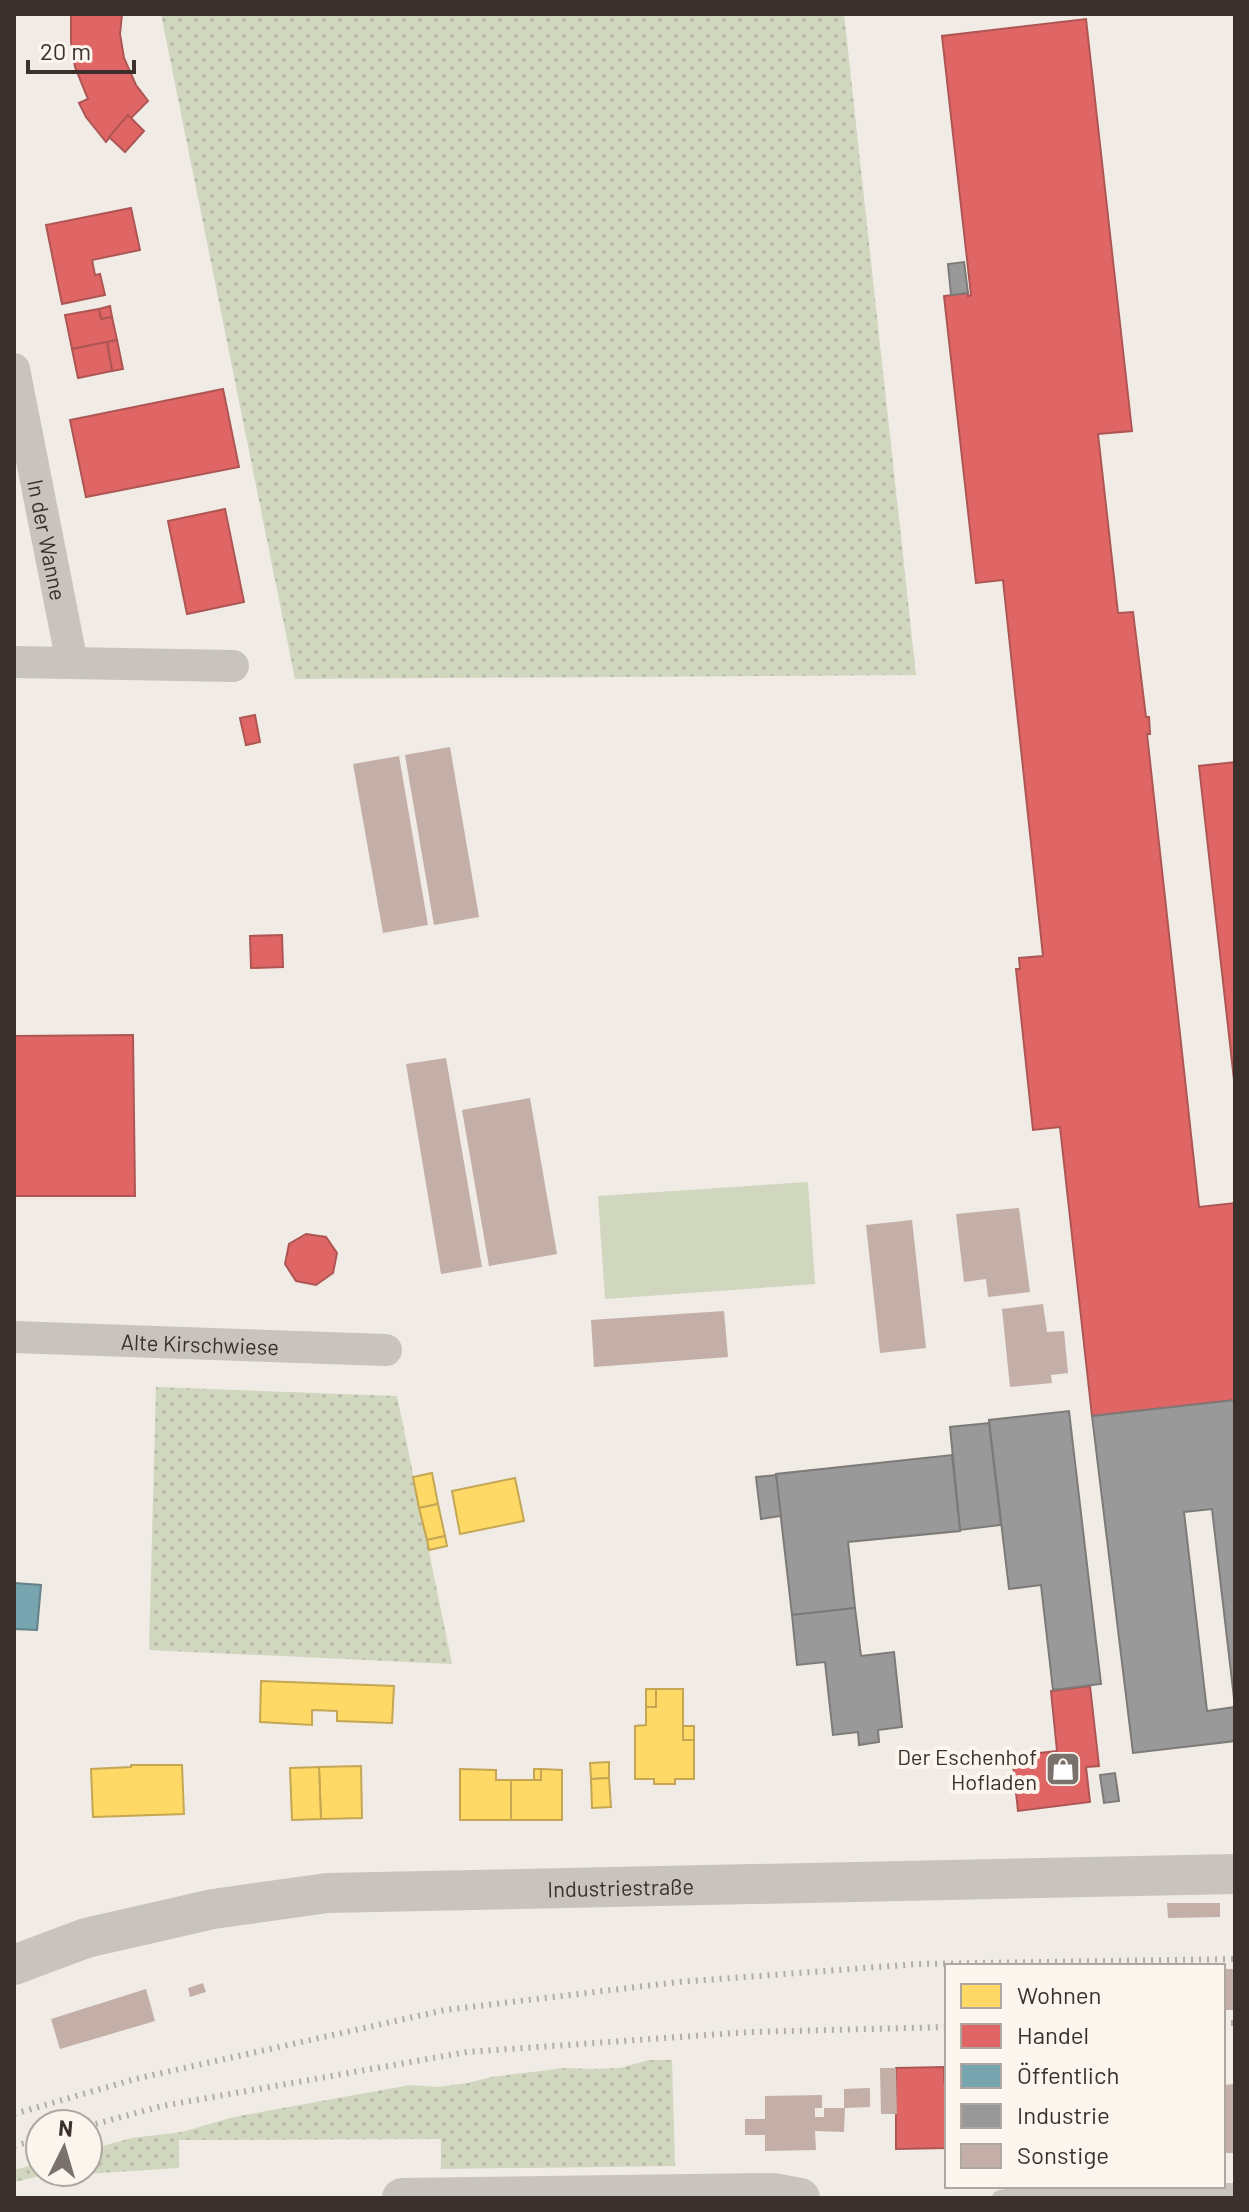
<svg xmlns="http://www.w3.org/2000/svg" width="1249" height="2212" font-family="Barlow,sans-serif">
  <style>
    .grass { fill: url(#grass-dots) }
    .park { fill: #d1d6bf }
    .homes { fill: #ffd966; stroke: #c4a654; stroke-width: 2 }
    .shops { fill: #e06666; stroke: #ae5654; stroke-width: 2 }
    .public { fill: #76a5af; stroke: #648287; stroke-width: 2 }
    .industry { fill: #999; stroke: #7d7a78; stroke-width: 2 }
    .building { fill: #c3afa7 }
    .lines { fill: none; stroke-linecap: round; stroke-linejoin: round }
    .service { stroke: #c9c3be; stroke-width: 16 }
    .minor { stroke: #c9c3be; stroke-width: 32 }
    .tertiary { stroke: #c9c3be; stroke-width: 40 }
    .rail { stroke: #b1aca8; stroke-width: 6; stroke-dasharray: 2 6; stroke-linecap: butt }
    .labels { text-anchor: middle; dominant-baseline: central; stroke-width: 8; stroke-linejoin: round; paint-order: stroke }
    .street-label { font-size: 22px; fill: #3b302b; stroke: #fbf5ee }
    .poi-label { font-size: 22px; fill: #3b302b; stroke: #fbf5ee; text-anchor: end }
  </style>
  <defs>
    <pattern id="grass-dots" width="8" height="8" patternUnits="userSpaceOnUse" patternTransform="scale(2)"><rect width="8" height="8" fill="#d1d6bf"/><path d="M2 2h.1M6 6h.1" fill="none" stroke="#b4b8a4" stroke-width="1.8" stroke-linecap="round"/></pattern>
  </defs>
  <rect width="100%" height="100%" fill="#f0ebe5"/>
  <g class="grass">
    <polygon points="161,14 844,14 916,675 295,679"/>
    <polygon points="156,1387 397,1396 452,1664 149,1650"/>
    <polygon points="649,2060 672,2060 675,2166 441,2169 441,2139 179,2140 179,2168 36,2177 14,2182 14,2170 40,2163 40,2172 88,2172 88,2150 132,2138 182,2132 234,2117 410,2085 438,2087 468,2083 491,2077 564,2068 591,2069 620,2068"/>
  </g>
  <polygon class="park" points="808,1182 815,1284 605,1299 598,1196"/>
  <g class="homes">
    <polygon points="432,1473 438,1504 419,1508 413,1477"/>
    <polygon points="515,1478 524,1521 460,1534 452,1491"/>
    <polygon points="438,1504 445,1536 427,1540 419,1508"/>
    <polygon points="445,1536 447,1546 429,1550 427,1540"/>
    <polygon points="261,1681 394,1686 392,1723 337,1721 337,1711 312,1710 312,1725 260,1722"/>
    <rect x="646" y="1689" width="10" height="18"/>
    <polygon points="656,1689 683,1689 683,1740 694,1740 694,1779 675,1779 675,1784 654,1784 654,1779 635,1779 635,1726 646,1725 646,1707 656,1707"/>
    <rect x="683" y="1726" width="11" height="14"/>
    <polygon points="609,1762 609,1778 591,1779 590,1763"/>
    <polygon points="131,1765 182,1765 184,1814 93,1817 91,1769 131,1767"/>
    <polygon points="361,1766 362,1818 321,1819 319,1767"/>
    <polygon points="319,1767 321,1819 292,1820 290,1768"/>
    <polygon points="460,1769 496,1770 496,1780 511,1780 511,1820 460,1820"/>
    <rect x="534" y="1769" width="7" height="11"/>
    <polygon points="541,1769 562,1770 562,1820 511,1820 511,1780 541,1780"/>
    <polygon points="609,1778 611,1807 592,1808 591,1779"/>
  </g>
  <g class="shops">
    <polygon points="71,14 122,14 120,34 124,58 136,85 148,101 131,118 128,115 106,142 86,117 79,103 88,99 75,67 71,42"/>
    <polygon points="1086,19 1132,431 1098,434 1118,613 1133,612 1146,717 1149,717 1150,734 1147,734 1199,1207 1235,1203 1235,1400 1092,1416 1060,1127 1033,1130 1016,969 1020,969 1019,958 1043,956 1003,580 976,583 944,296 968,293 968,296 971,295 942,36"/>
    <polygon points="128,115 144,131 125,152 109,137"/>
    <polygon points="131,208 140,250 92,260 95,275 100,274 105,295 62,304 46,225"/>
    <polygon points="110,306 112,317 101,319 99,309"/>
    <polygon points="99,309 101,319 112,317 117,340 72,349 65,315"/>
    <polygon points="117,340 123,369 112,371 107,342"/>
    <polygon points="107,342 112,371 78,378 72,349"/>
    <polygon points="223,389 239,467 86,497 70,420"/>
    <polygon points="225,509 244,602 187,614 168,521"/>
    <polygon points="255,715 260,742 246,745 240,718"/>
    <polygon points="1235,762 1235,1089 1199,766"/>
    <polygon points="282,935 283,967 251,968 250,936"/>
    <polygon points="133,1035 135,1196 14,1196 14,1036"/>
    <polygon points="306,1234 326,1237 337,1253 333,1273 316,1285 296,1281 285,1264 289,1244"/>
    <polygon points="1090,1686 1099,1766 1086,1767 1090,1802 1018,1811 1012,1756 1057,1751 1051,1691"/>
    <polygon points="944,2067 944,2082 947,2082 947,2148 896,2149 896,2068"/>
  </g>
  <polygon class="public" points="14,1583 41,1585 37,1630 14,1629"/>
  <g class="industry">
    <polygon points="964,262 968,293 951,295 948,264"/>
    <polygon points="1235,1400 1235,1707 1212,1509 1184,1512 1207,1711 1235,1707 1235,1741 1133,1753 1092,1416"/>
    <polygon points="1069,1411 1101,1684 1053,1690 1041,1585 1009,1589 989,1420"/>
    <polygon points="989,1423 1001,1525 960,1530 950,1427"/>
    <polygon points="952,1455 960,1531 848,1542 855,1608 792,1615 776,1474"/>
    <polygon points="776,1475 781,1516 761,1519 756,1477"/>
    <polygon points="855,1608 861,1656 894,1652 902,1727 878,1730 879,1742 859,1745 858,1732 833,1735 825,1662 797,1665 792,1615"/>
    <polygon points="1115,1773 1119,1801 1104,1803 1100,1775"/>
  </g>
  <g class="building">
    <polygon points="450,747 479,917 434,925 405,755"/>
    <polygon points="399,756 428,925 383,933 353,764"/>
    <polygon points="446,1058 482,1267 441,1274 406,1064"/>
    <polygon points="530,1098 557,1254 489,1266 462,1110"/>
    <polygon points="1019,1208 1030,1292 988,1297 986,1279 964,1282 956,1214"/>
    <polygon points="912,1220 926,1348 880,1353 866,1225"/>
    <polygon points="1043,1304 1047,1332 1064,1331 1068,1373 1051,1375 1052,1383 1010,1387 1002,1309"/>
    <polygon points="724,1311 728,1357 594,1367 591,1320"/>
    <polygon points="1167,1903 1220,1903 1220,1917 1168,1918"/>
    <rect x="1223" y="1969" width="12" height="41"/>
    <polygon points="203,1983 206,1992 190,1997 188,1988"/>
    <polygon points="146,1989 155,2021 60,2049 51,2019"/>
    <polygon points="880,2068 896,2068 897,2114 881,2114"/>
    <polygon points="1235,2084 1235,2153 1223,2153 1223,2085"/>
    <polygon points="870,2088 870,2107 845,2108 844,2132 815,2131 816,2150 765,2151 765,2135 745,2135 745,2119 765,2119 765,2096 822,2095 822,2108 815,2108 815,2117 824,2117 824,2108 844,2108 844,2089"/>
  </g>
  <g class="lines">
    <polyline class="service" points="1000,2198 1035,2191 1235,2191"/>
    <g class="minor">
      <path id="s1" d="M14,369l58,294"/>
      <polyline points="14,662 233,666"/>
      <path id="s2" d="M14,1337l372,13"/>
    </g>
    <g class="tertiary">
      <path id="s3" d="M14,1965l72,-27 127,-29 114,-16 908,-19"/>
      <polyline points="402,2198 773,2193 800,2198"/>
    </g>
    <g class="rail">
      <polyline points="1223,2023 1235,2023"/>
      <polyline points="14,2114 135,2079 445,2010 678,1982 918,1964 1235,1959"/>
      <polyline points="88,2126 162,2106 467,2052 750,2032 947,2027"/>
      <polyline points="14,2146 40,2139"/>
    </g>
  </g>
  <defs>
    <g id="shop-square" transform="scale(1.8)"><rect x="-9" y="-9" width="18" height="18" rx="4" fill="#7a716c" stroke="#fbf5ee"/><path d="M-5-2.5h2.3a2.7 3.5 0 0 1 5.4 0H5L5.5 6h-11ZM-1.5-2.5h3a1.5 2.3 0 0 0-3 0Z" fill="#fff"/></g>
  </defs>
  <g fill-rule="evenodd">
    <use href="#shop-square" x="1063" y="1769"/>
  </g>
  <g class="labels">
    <g class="street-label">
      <text stroke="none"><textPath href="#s1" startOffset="174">In der Wanne</textPath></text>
      <text stroke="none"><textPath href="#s2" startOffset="186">Alte Kirschwiese</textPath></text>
      <text stroke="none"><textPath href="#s3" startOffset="616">Industriestraße</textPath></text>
    </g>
    <g class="poi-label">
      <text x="1037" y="1756">Der Eschenhof<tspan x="1037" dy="25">Hofladen</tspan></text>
    </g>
  </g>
  <rect width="1249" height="2212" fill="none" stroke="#3b302b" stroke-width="32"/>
  <rect x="945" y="1964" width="280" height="224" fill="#fbf5ee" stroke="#aea6a0" stroke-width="2"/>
  <rect x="961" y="1984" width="40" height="24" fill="#ffd966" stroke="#aea6a0" stroke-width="2"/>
  <text x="1017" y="2004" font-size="24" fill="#3b302b">Wohnen</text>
  <rect x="961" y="2024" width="40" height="24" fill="#e06666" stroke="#aea6a0" stroke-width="2"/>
  <text x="1017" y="2044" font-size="24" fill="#3b302b">Handel</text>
  <rect x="961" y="2064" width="40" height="24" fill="#76a5af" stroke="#aea6a0" stroke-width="2"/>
  <text x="1017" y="2084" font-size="24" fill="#3b302b">Öffentlich</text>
  <rect x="961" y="2104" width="40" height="24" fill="#999999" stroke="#aea6a0" stroke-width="2"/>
  <text x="1017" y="2124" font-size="24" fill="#3b302b">Industrie</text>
  <rect x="961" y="2144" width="40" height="24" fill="#c3afa7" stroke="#aea6a0" stroke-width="2"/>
  <text x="1017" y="2164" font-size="24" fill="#3b302b">Sonstige</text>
  <g transform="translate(64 2148) rotate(5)"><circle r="38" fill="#fbf5ee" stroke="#aea6a0" stroke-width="2"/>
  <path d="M0-6L14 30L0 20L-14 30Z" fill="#7a716c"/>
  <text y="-12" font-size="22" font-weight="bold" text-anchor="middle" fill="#3b302b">N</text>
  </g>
  <path d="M28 60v12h106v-12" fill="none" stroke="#3b302b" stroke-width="4"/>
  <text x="40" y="60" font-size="24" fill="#3b302b" stroke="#fbf5ee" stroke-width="6" paint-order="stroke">20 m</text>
</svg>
